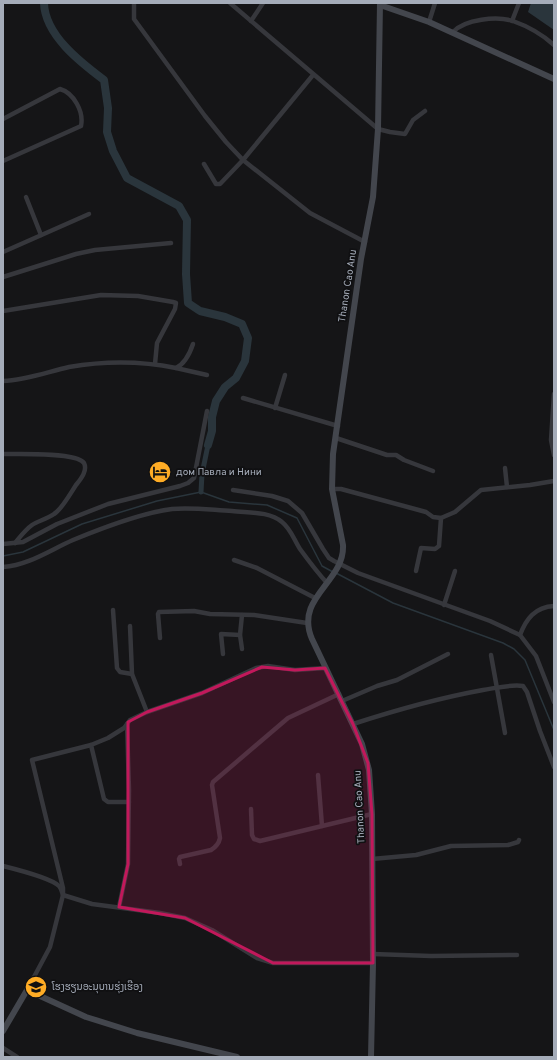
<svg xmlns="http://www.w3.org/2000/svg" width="557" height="1060" font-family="Overpass,'Noto Sans Lao',sans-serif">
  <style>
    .water { fill: #2a353c }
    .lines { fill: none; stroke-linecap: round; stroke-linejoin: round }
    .stream { stroke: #2a353c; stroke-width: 1.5 }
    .canal { stroke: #2a353c; stroke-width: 5 }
    .river { stroke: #2a353c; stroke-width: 8 }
    .street { stroke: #36373c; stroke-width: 4.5 }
    .secondary { stroke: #43464d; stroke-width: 6 }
    .marked { fill: #c2185b; fill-opacity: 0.2; stroke: #c2185b; stroke-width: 3; stroke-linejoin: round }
    .labels { text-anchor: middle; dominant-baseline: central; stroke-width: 3.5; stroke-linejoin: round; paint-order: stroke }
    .street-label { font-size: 10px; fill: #a5acb9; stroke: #101012 }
    .poi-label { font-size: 10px; fill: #a5acb9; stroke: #101012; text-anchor: start }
  </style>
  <rect width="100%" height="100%" fill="#151517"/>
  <polygon class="water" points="531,3 554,3 554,30 528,12"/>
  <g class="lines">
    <g class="stream">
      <polyline points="3,556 23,552 82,524 157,501 201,492 229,502 267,505 297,518 322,566 333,572"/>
      <polyline points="336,573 393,603 503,643 514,649 525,660 554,730"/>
    </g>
    <polyline class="canal" points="201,492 202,474 208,445"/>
    <path class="river" d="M44,3c1,32 36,59 60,77l4,28 -1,24 6,19 14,27 52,28 8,14 -1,54 2,29 12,8 25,6 17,7 6,14 -3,23 -9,17 -11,9 -9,14 -4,16v14l-4,14"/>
    <g class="street">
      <polyline points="134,3 134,19 205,116 226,142 243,160 310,213 365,242"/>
      <polyline points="230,3 378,129 390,132 405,134 413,120 425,111"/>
      <polyline points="251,21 263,3"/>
      <polyline points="512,21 519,3"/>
      <polyline points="429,22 435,3"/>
      <path d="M453,32c12,-13 44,-16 60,-11 14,5 30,14 41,24"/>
      <path d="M3,119l57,-30c14,4 24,23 21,37l-78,35"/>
      <polyline points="204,164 216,184 220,184 243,160 313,75"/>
      <polyline points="26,197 41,235"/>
      <polyline points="3,252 89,214"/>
      <polyline points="3,277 76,254 95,250 171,243"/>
      <polyline points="3,311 101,295 138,296 173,302 176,303 175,309 157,343 155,364"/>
      <polyline points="176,368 207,375"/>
      <path d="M3,381c23,-1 44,-9 66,-14 35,-6 72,-6 107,1 8,-4 14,-15 17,-24"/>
      <polyline points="554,394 551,440 554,455"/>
      <polyline points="243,398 338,426"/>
      <polyline points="275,408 285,375"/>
      <polyline points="336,438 387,455 396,455 404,460 433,471"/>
      <path d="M3,454c13,0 74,-2 81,9 4,8 -4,17 -8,22 -6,9 -14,24 -22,29 -7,5 -16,7 -22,11 -7,5 -12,12 -17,18"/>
      <polyline points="505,468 507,487"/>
      <polyline points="332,489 341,489 426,512 433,517 441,518 455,512 481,490 530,485 554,481"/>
      <polyline points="233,490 272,496 288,501 302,513 323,549 329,558 334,561 358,573 490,621 520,635 536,656 554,702"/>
      <polyline points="3,544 23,542 57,524 108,504 180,486 188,483 194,478 207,411"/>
      <polyline points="234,560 257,568 315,598"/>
      <path d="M3,567c26,-2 47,-17 70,-27 29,-12 68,-27 99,-31 19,-2 40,1 60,2 16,2 37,0 50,11 9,7 12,18 18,27 8,11 17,23 27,34"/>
      <polyline points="416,571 421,548 435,549 439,546 441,518"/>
      <polyline points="444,605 455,571"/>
      <polyline points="113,610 117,668 120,672 132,674"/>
      <polyline points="130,626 132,674 147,712"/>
      <path d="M520,635c6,-16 15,-28 34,-29"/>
      <polyline points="160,638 158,614 159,612 194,611 210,614 254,615 307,623"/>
      <polyline points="242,649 240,635 242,615"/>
      <polyline points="223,654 221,634 240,635"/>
      <polyline points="491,655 505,733"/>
      <polyline points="342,701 377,686 397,680 448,654"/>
      <path d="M353,724c43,-14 86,-26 130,-34 13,-2 28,-6 40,-4l4,6 13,39 14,36"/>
      <polyline points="91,745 104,799 108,802 129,802"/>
      <polyline points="318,775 322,826"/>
      <polyline points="251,809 252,835 254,839 260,841 372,814"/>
      <polyline points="372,859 416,855 451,846 508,845 518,842 519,840"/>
      <path d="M180,864l-1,-5 1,-2 31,-7c5,-3 8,-7 9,-12l-8,-53 1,-3 75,-64 51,-24"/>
      <path d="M3,866c12,3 48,12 56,20 2,2 3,6 4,9l29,9 68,9 25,5 27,12 45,28 16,5h100"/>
      <polyline points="119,907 128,864 129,790 127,724"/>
      <polyline points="373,954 431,956 517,955"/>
      <polyline points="27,990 50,947 63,895 63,888 32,760 91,745 108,738 124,728 130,720 147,712 202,693 256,668 268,666 295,670 325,668"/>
      <polyline points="3,1048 17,1057"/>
    </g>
    <g class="secondary">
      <polyline points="380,5 429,22 554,79"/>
      <polyline points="3,1031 27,990 86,1017 137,1033 237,1057"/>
      <path d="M371,1057l2,-94 -1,-149 -3,-44 -7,-26 -50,-105c-18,-42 33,-57 31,-94l-11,-56 1,-35 28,-195 12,-62 5,-68 2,-126"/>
    </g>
  </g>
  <path class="marked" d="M262,667l33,3 30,-2 28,56 15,39 4,51 1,149h-100l-88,-45 -66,-11 9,-43v-142l19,-10 55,-19z"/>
  <defs>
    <g id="hotel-disc" transform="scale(1.15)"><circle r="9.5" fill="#ffac25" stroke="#101012"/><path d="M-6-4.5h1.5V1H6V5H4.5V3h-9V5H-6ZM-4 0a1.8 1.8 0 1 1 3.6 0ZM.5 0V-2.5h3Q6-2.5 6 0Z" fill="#111"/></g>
    <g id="school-disc" transform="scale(1.15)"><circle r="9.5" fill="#ffac25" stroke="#101012"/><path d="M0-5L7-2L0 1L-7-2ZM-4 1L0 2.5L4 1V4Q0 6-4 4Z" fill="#111"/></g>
  </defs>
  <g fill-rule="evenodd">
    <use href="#hotel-disc" x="160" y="472"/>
    <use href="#school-disc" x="36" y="987"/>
  </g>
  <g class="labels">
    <g class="street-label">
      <text transform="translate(348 286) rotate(-81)">Thanon Cao Anu</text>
      <text transform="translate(360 807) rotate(-93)">Thanon Cao Anu</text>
    </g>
    <g class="poi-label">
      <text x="176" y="472">дом Павла и Нини</text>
      <text x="52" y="987">ໂຮງຮຽນອະນຸບານຮຸ່ງເຮືອງ</text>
    </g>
  </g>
  <rect width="557" height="1060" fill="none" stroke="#a5acb9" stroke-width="8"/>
</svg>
